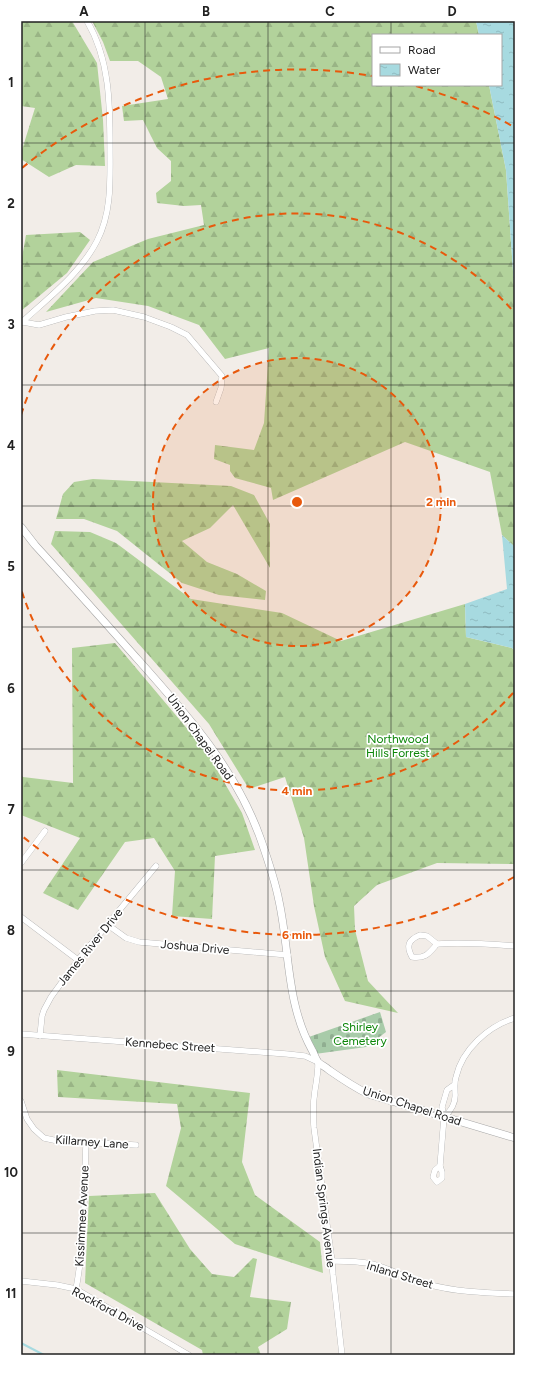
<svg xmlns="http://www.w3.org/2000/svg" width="536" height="1376" font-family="Figtree,sans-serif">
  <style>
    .forest { fill: url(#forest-firs) }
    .cemetery { fill: url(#cemetery-stones) }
    .water { fill: url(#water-ripples) }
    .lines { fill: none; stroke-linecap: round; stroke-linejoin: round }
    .stream { stroke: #a7dae0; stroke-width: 2 }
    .minor-casing { stroke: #a5a5a5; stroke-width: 6 }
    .tertiary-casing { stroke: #a5a5a5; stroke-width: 8 }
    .minor { stroke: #fff; stroke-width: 5.5 }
    .tertiary { stroke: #fff; stroke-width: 7 }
    .grid { fill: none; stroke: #212121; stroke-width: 1; stroke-opacity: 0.55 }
    .ring { fill: none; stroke: #e8590c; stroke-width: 2; stroke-dasharray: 7 5 }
    .labels { text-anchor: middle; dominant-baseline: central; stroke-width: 3.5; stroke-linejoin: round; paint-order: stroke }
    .street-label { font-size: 12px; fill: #212121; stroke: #fff }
    .park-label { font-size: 12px; fill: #0c8608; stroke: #fff }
    .centre { fill: #e8590c; stroke: #fff; stroke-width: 2 }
    .ring-label { font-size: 12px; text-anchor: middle; font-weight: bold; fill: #e8590c; stroke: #fff; stroke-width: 3.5; stroke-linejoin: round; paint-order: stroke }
    .neatline { fill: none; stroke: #212121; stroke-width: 1.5 }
    .grid-label { font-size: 13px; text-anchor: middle; font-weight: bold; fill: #212121 }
  </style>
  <defs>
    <pattern id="forest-firs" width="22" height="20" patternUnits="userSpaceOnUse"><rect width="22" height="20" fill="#b2d29b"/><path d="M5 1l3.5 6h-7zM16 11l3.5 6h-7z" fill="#99b485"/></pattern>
    <pattern id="cemetery-stones" width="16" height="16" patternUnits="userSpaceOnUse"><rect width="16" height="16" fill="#a8cba9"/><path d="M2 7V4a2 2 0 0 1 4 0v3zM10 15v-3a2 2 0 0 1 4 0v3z" fill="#90ae91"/></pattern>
    <pattern id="water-ripples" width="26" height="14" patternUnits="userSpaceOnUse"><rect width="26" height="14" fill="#a7dae0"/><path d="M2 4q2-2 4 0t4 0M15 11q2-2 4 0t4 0" fill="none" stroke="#8fbbc0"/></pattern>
  </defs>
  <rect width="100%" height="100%" fill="#f2ede8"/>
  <g class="forest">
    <polygon points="21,21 72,21 97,63 103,120 105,166 76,165 49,177 21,159 21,153 35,108 21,106"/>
    <polygon points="92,21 476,21 479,35 373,35 373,85 489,85 506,170 515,300 515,547 502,535 490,472 405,442 273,500 271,488 235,478 230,471 230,465 214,459 215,445 254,450 264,423 269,348 225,359 199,325 148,306 96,298 46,312 93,262 148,239 204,225 201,205 184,206 157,203 156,193 171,181 171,161 157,148 143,120 124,121 122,106 168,99 161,77 138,61 110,61 103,42"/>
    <polygon points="80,232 90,240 67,273 21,311 21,263 26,235"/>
    <polygon points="93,479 231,486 254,495 270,524 270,568 233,505 210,528 182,541 207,562 237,574 266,591 265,600 219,595 182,583 117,531 84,519 56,519 63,494 74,482"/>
    <polygon points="55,531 90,532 116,543 191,599 282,613 341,641 465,604 466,637 512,648 515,651 515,864 437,863 377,885 354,906 355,930 368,981 398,1013 345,1001 325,957 314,906 304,838 285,777 249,789 209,724 51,544"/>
    <polygon points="115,643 206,751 242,813 255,850 215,856 212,919 172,916 175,871 154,838 125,842 78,910 43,893 80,838 21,815 21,775 23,777 73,783 72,648"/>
    <polygon points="57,1070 250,1093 242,1162 255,1195 320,1242 323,1273 235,1244 166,1186 181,1128 177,1104 58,1097"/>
    <polygon points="155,1193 190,1249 212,1274 234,1277 253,1258 257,1259 250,1297 291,1302 287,1329 258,1347 261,1355 203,1355 202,1350 85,1283 89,1196"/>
  </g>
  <polygon class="cemetery" points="380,1012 386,1032 366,1047 315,1054 306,1038"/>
  <g class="water">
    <polygon points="476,21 515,21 515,300 506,170 489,85 501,85 501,35 479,35"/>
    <polygon points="502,535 515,547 515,651 512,648 466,637 465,604 507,589"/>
  </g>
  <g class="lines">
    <polyline class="stream" points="21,1343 44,1355"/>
    <g class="minor-casing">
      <g id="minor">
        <polyline points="23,322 39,325 66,317 95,311 113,310 144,317 171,327 187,335 222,376 221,388 216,402"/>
        <path d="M21,323c27,-25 59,-49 76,-82 15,-29 13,-61 13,-93 0,-43 0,-88 -23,-127"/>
        <polyline points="21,863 45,831"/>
        <polyline points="21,917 78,960"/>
        <polyline points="108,925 126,938 139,942 288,955"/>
        <path d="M420,935l7,1 10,8c-8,9 -11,15 -25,13 -6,-11 -4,-17 8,-22z"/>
        <path d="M437,944c26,-2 52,0 78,2"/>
        <path d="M21,1034l266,20 18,2 13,6c0,11 -1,17 -3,28 -2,12 -2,25 -1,38l18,133 1,14 9,80"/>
        <polyline points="40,1036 42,1016 44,1010 51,997 78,960 156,866"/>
        <path d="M454,1085l-7,5 -5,17 2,10c7,-6 12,-15 11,-24 0,-6 -1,-10 1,-16 6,-27 32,-51 59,-59"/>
        <polyline points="21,1101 27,1119 34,1129 44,1138 58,1141 136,1145"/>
        <polyline points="440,1166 444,1117"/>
        <polygon points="440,1166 442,1172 442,1178 437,1182 433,1177 435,1170"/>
        <path d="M332,1261c13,0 27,0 40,3 19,5 36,15 55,20 28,8 59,9 88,10"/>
        <polyline points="21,1281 57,1285 76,1289 189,1355"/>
        <path d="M76,1289c9,-48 8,-97 10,-146"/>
      </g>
    </g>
    <g class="tertiary-casing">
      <path id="tertiary" d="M21,527l14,18c33,36 66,73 98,109 50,56 103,114 128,186 7,20 14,40 18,61 11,51 7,102 33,149 2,3 3,8 6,12 3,3 8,5 11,8 13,9 25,17 39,24l147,44"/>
    </g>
    <use href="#minor" class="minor"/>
    <use href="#tertiary" class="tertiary"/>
  </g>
  <path class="grid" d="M145,21v1334M268,21v1334M391,21v14M391,85v1270M21,143h494M21,264h494M21,385h494M21,506h494M21,627h494M21,749h494M21,870h494M21,991h494M21,1112h494M21,1233h494"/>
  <circle cx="297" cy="502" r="144" fill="#e8590c" fill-opacity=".12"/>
  <g class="ring">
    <circle cx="297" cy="502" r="144"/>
    <path d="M513 693A289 289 0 0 1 21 589M21 415A289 289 0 0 1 513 311"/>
    <path d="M514 877A433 433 0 0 1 22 836M22 168A433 433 0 0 1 372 76M416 86A433 433 0 0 1 514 127"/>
  </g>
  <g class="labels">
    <g class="street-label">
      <text transform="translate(200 737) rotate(54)">Union Chapel Road</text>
      <text transform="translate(90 947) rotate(-51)">James River Drive</text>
      <text transform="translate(195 947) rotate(5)">Joshua Drive</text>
      <text transform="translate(170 1045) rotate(4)">Kennebec Street</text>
      <text transform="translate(412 1106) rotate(18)">Union Chapel Road</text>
      <text transform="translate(92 1142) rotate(4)">Killarney Lane</text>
      <text transform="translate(324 1208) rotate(83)">Indian Springs Avenue</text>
      <text transform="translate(82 1216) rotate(-87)">Kissimmee Avenue</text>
      <text transform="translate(400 1275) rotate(17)">Inland Street</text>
      <text transform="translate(108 1309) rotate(28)">Rockford Drive</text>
    </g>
    <g class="park-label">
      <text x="398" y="739">Northwood<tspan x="398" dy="14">Hills Forrest</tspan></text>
      <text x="360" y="1027">Shirley<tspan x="360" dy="14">Cemetery</tspan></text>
    </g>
  </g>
  <circle cx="297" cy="502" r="6" class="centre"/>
  <g class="ring-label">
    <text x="441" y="506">2 min</text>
    <text x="297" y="795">4 min</text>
    <text x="297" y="939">6 min</text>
  </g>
  <rect width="536" height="1376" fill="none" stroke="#ffffff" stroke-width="44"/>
  <rect x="372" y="34" width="130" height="52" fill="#ffffff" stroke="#a6a6a6"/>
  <rect x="380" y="47" width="20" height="6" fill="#ffffff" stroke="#a6a6a6"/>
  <text x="408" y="54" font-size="12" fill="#212121">Road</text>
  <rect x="380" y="64" width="20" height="12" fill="url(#water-ripples)" stroke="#a6a6a6"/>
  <text x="408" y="74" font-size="12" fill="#212121">Water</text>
  <rect x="22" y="22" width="492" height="1332" class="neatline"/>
  <g class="grid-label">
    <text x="84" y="16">A</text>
    <text x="206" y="16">B</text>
    <text x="330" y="16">C</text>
    <text x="452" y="16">D</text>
    <text x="11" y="87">1</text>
    <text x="11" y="208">2</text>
    <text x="11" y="329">3</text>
    <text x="11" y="450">4</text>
    <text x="11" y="571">5</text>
    <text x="11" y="693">6</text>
    <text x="11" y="814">7</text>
    <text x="11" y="935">8</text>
    <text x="11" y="1056">9</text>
    <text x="11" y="1177">10</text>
    <text x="11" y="1298">11</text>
  </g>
</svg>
